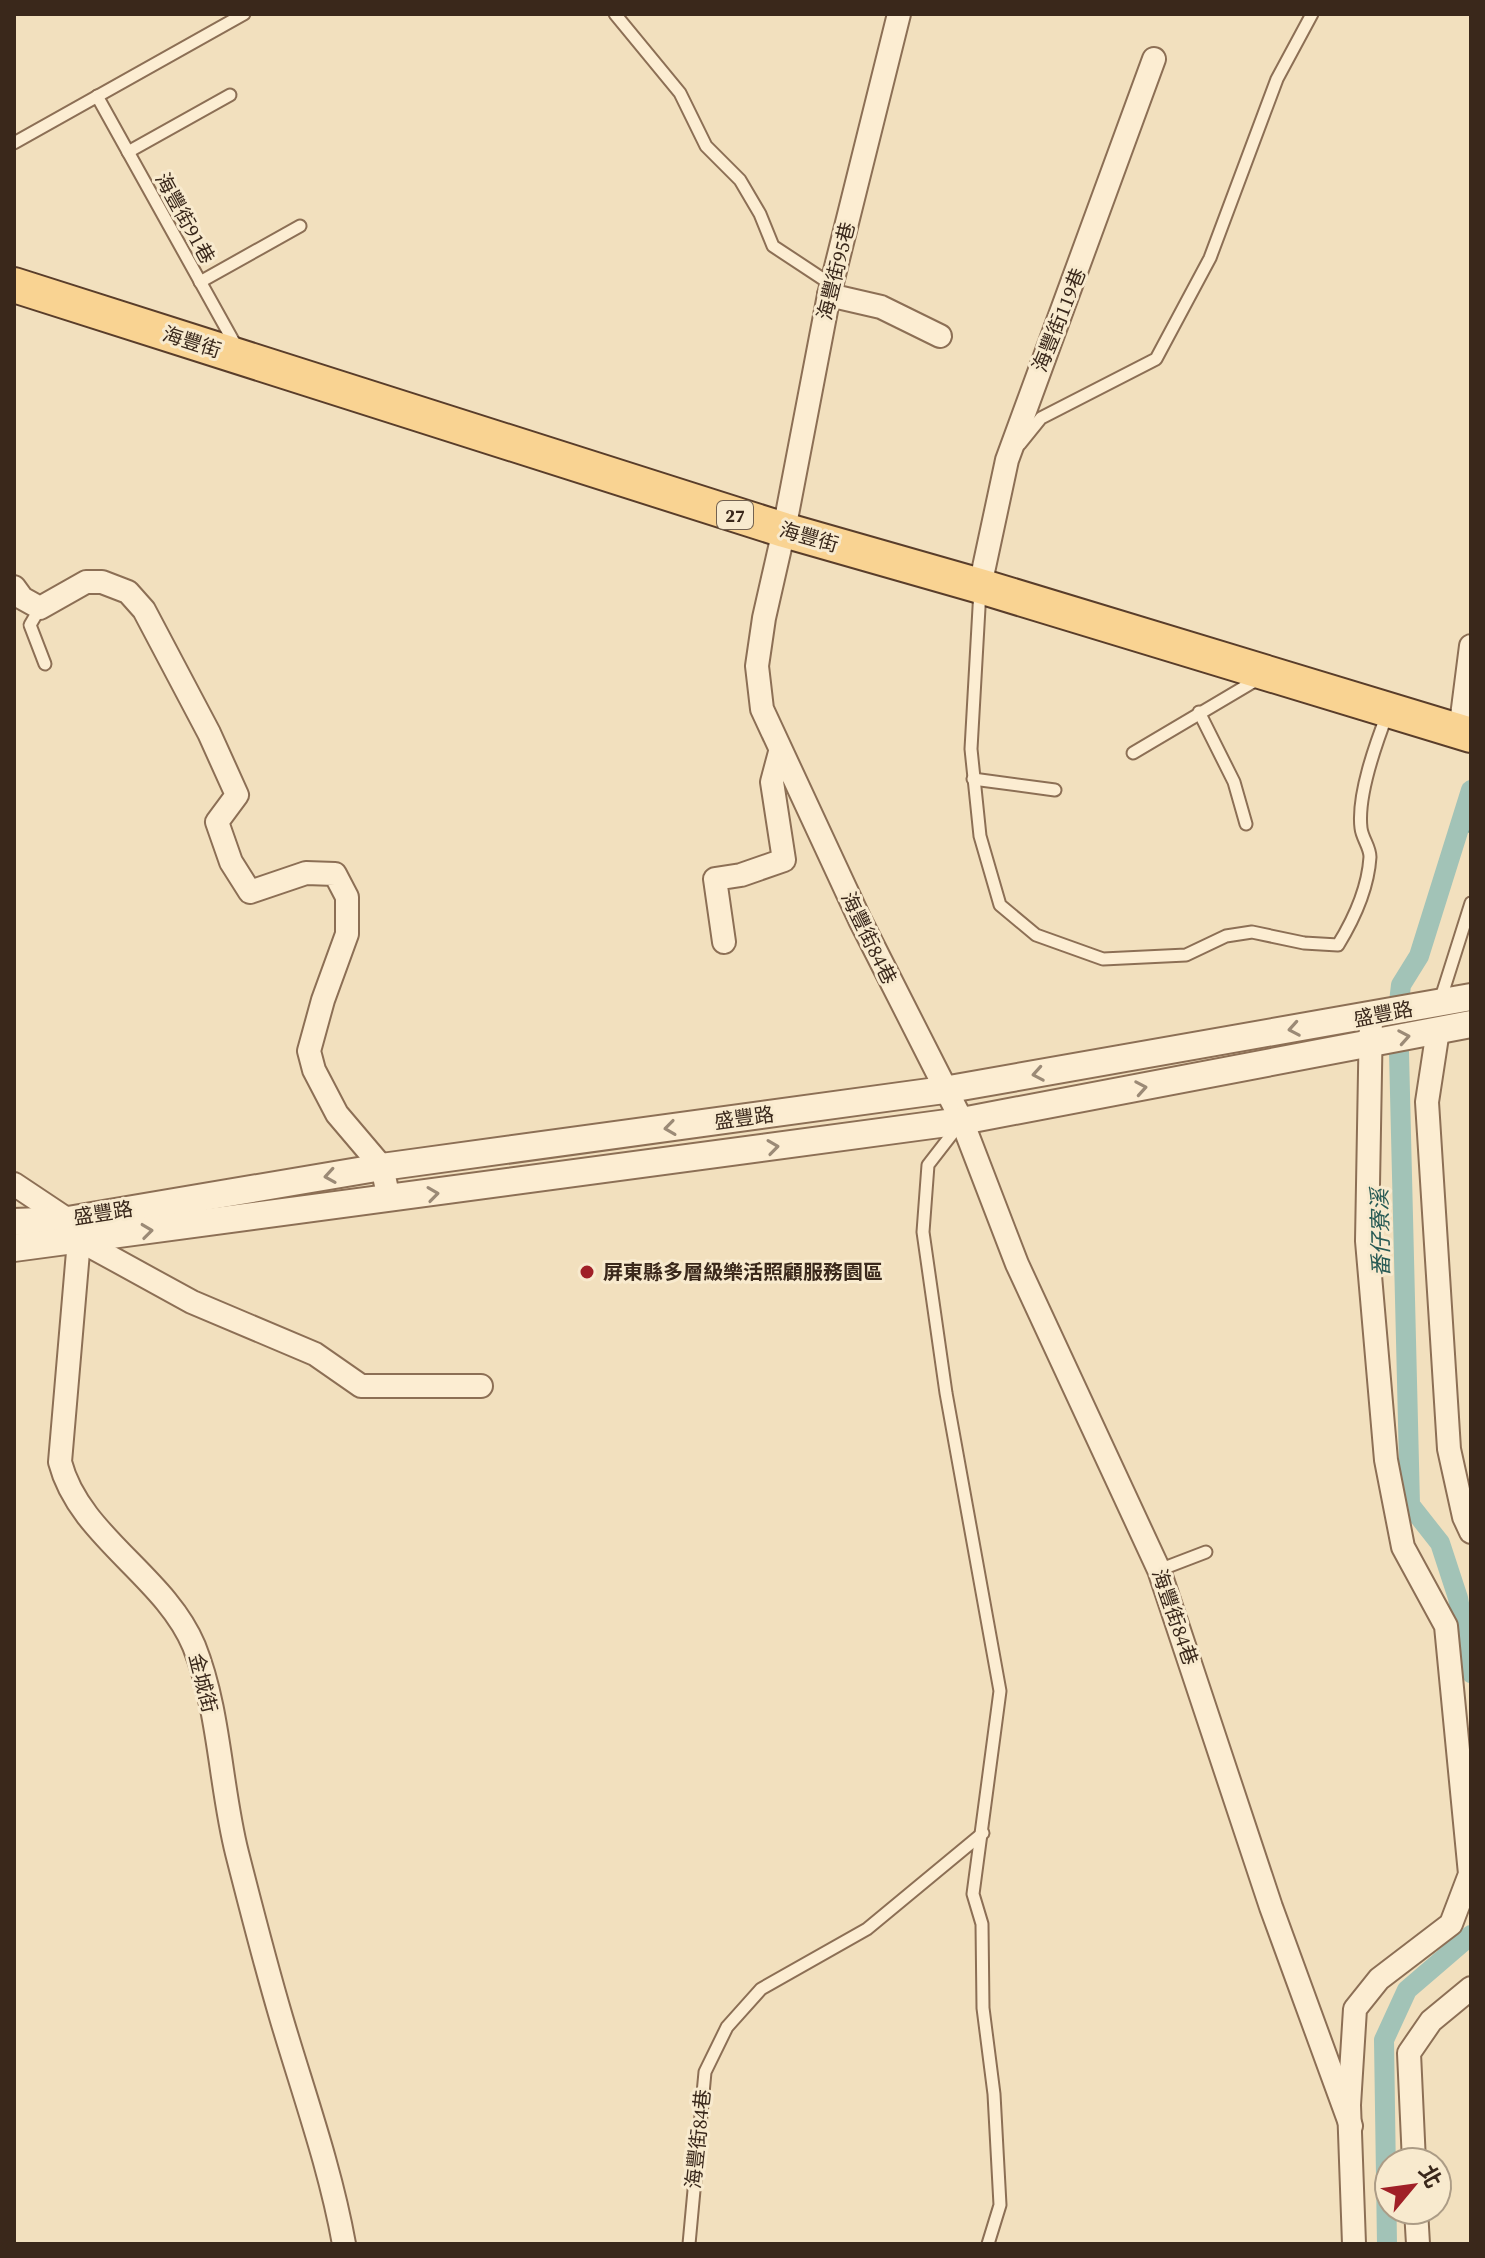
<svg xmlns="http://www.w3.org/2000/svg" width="1485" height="2258" font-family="'Source Serif 4','Noto Sans TC',serif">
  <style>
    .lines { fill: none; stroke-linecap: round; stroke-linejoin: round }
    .stream { stroke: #689285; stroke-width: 6 }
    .canal { stroke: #a2c3b7; stroke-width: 20 }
    .service-casing { stroke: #8c6f55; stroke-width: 15 }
    .minor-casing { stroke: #8c6f55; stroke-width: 26 }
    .tertiary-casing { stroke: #8c6f55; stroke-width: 30 }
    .primary-casing { stroke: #593d2a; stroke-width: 38 }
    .service { stroke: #fcedd2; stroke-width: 11 }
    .minor { stroke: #fcedd2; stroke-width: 22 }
    .tertiary { stroke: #fcedd2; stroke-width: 26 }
    .primary { stroke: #f9d392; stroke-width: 34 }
    .oneway { stroke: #9b8a76 }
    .poi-dot { fill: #a02027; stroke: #f8eace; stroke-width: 3 }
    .labels { text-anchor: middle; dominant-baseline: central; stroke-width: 6; stroke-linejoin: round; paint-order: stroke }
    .shield { fill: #f8eace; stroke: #736251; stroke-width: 2 }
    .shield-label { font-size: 18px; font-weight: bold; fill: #3a281b }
    .street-label { font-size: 20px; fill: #3a281b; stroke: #f8eace }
    .poi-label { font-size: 20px; font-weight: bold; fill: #3a281b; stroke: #f8eace; text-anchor: start }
    .water-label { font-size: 22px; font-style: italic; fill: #295b55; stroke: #f8eace }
  </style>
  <rect width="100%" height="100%" fill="#f2e0be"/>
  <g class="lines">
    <polyline class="stream" points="1461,821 1471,831"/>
    <g class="canal">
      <polyline points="1471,790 1419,956 1401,985 1398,1011 1410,1505 1440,1543 1458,1598 1471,1673"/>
      <polyline points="1387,2244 1384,2040 1407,1990 1471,1935"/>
    </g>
    <g class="service-casing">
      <g id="service">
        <polyline points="615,14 680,93 706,146 740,180 760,214 773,246 826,281 828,290"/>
        <polyline points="97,96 236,346"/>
        <polyline points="14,143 244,14"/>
        <polyline points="128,152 230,95"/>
        <polyline points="200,282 300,226"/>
        <polyline points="1020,444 1041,418 1156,359 1210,258 1277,79 1312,14"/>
        <path d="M980,590l-9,159 9,87 20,69 36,30 67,24 83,-4 40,-19 26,-4 52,11 34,2c16,-26 30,-56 32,-88 0,-10 -8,-19 -9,-29 -4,-33 15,-85 27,-116"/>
        <polyline points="40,608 30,625 45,664"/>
        <polyline points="1199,712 1234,782 1246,824"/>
        <polyline points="1133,753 1258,679"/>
        <polyline points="973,779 1055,790"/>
        <polyline points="1440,1001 1471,903"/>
        <polyline points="959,1125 928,1165 923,1232 946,1393 1000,1691 973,1894 982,1924 983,2008 994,2094 1000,2205 988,2244"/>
        <polyline points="1159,1570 1206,1552"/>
        <polyline points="689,2244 705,2072 727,2027 761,1989 867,1929 983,1833"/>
      </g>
    </g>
    <g class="minor-casing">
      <g id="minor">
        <polyline points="899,14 829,295 784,530 764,618 757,666 762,709 860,920 962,1121 1017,1264 1159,1570 1271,1907 1351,2126"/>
        <polyline points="829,295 881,307 940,336"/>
        <polyline points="980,586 1007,460 1154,59"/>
        <polyline points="14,587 22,598 40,608 86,582 102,582 128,592 144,610 209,733 237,795 217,822 231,862 250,892 306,873 335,874 347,897 347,934 323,1000 309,1051 314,1070 337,1114 382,1167 389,1199"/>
        <polyline points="1460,732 1471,646"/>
        <polyline points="724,942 715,879 741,875 784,860 772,782 780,752"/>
        <polyline points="1438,1030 1427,1102 1449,1449 1464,1517 1471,1532"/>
        <path d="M14,1184l54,36 11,20 -19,222c19,74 105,114 134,184 26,65 26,140 43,207 14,55 28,110 44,164 22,75 49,149 63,227"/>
        <polyline points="79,1240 192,1302 315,1354 361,1386 481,1386"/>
        <polyline points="1414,2162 1409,2053 1431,2021 1471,1988"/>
        <polyline points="1416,2210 1418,2244"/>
        <polyline points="1354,2244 1349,2105 1355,2009 1379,1979 1451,1924 1470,1874 1446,1626 1403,1547 1386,1460 1367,1241 1371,1016"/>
      </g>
    </g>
    <g class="tertiary-casing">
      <g id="tertiary">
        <polyline points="14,1222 68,1220 382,1167 944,1090 1471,997"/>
        <polyline points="14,1248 962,1121 1471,1024"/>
      </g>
    </g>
    <g class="primary-casing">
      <polyline id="primary" points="14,285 784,530 980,586 1471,735"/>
    </g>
    <use href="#service" class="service"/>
    <use href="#minor" class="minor"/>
    <use href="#tertiary" class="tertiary"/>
    <use href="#primary" class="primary"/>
  </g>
  <defs><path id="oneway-chevron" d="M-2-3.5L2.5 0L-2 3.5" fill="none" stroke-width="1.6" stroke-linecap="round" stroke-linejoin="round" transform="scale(2)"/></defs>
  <g class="oneway">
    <use href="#oneway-chevron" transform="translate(1294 1029) rotate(170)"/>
    <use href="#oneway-chevron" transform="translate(1404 1037) rotate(-10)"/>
    <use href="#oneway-chevron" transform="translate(1038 1074) rotate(170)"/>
    <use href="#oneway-chevron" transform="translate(1141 1088) rotate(-10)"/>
    <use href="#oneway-chevron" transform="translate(670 1128) rotate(172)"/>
    <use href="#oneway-chevron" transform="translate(773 1147) rotate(-8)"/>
    <use href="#oneway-chevron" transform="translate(330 1176) rotate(171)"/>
    <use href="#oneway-chevron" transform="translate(433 1194) rotate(-8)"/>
    <use href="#oneway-chevron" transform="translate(147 1231) rotate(-7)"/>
  </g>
  <circle class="poi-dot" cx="587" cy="1272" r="8"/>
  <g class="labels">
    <rect class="shield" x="717" y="501" width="36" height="28" rx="6"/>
    <g class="shield-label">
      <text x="735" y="515">27</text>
    </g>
    <g class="street-label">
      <text transform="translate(185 218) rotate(61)">海豐街91巷</text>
      <text transform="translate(836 271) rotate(-76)">海豐街95巷</text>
      <text transform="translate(1059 320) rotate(-68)">海豐街119巷</text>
      <text transform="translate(192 342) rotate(18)">海豐街</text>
      <text transform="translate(809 537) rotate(16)">海豐街</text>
      <text transform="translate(869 938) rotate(64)">海豐街84巷</text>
      <text transform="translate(1383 1014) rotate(-11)">盛豐路</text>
      <text transform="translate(744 1118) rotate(-8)">盛豐路</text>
      <text transform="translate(103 1213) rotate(-9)">盛豐路</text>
      <text transform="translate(1175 1617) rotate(71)">海豐街84巷</text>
      <text transform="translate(203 1683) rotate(76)">金城街</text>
      <text transform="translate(698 2139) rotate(-84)">海豐街84巷</text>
    </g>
    <g class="poi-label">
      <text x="603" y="1272">屏東縣多層級樂活照顧服務園區</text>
    </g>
    <g class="water-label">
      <text transform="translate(1380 1233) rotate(-91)">番仔寮溪</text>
    </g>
  </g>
  <rect width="1485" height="2258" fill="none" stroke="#3a281b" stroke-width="32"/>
  <g transform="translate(1413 2186) rotate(61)"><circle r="38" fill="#f8eace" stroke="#ac9c86" stroke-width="2"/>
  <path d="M0-6L14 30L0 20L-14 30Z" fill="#a02027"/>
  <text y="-12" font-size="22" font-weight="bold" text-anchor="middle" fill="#3a281b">北</text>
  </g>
</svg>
